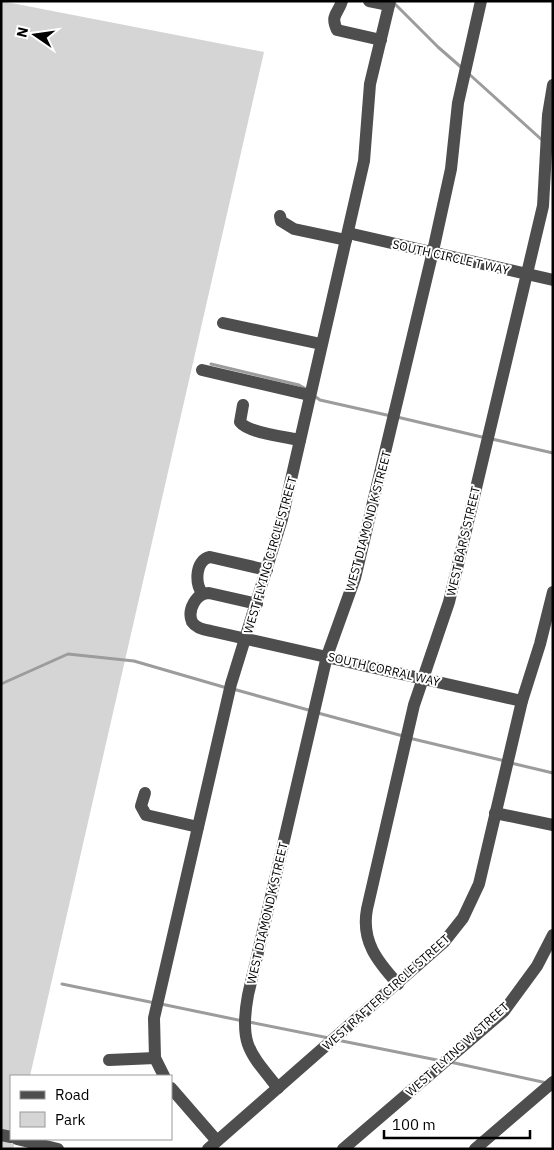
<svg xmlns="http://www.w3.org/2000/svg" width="554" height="1150" font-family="'IBM Plex Sans',sans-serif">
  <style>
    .green { fill: #d5d5d5 }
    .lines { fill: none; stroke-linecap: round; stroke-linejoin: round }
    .stream { stroke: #9c9c9c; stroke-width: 3 }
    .minor { stroke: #4e4e4e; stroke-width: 12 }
    .labels { text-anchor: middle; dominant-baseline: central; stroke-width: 4; stroke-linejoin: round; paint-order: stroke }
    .street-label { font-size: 12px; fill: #000; stroke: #fff }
  </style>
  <rect width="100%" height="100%" fill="#fff"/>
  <polygon class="green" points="1,1 264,52 30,1076 11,1076 11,1139 16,1139 13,1149 1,1149"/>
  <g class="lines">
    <g class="stream">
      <polyline points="393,2 438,47 462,68"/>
      <polyline points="469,74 542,140"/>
      <polyline points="211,364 299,385 306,389"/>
      <polyline points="313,395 320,400 391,416"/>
      <polyline points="397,417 486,438"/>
      <polyline points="492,439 553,453"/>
      <polyline points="1,684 68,654 134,661 227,688"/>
      <polyline points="233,689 312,711"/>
      <polyline points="318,713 403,736"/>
      <polyline points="409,738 505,761"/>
      <polyline points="511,763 553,773"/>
      <polyline points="62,984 155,1003"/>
      <polyline points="161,1004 243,1021"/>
      <polyline points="249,1022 329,1038"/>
      <polyline points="337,1040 442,1061"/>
      <polyline points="450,1062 547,1083"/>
    </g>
    <g class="minor">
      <path d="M342,1c-4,13 -12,14 -5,29l44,10"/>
      <polyline points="369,1 389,5"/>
      <polyline points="280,216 281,221 294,229 346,240"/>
      <polyline points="348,233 553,280"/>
      <polyline points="223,323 321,344"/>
      <polyline points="202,370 309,395"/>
      <path d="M243,405l-3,17c8,11 46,15 60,18"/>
      <path d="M202,593c-7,-10 -7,-33 8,-36l57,13"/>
      <path d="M257,604l-48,-11c-13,0 -22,17 -17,29 4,6 12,8 19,9l311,70"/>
      <polyline points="145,793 141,806 146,815 198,827"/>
      <polyline points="495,813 553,825"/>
      <path d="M398,984c-21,-23 -37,-43 -31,-75l47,-204 35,-103 94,-396 5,-91 5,-30"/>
      <polyline points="109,1060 155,1058"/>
      <polyline points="164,1076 155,1058 154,1018 231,684 282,519 364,161 370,84 390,1"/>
      <polyline points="171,1088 217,1141"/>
      <path d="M278,1088c-29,-36 -39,-44 -30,-93l79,-339 28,-78 78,-327 18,-82 7,-66 23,-102"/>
      <polyline points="1,1135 11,1137"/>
      <polyline points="17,1139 58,1149"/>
      <polyline points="208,1149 444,942 463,918 479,884 522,701 540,644 553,592"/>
      <polyline points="343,1149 504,1011 537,966 553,935"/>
      <polyline points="475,1149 553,1082"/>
    </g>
  </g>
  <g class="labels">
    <g class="street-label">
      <text transform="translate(451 257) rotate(13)">SOUTH CIRCLE T WAY</text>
      <text transform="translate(368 521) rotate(-75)">WEST DIAMOND K STREET</text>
      <text transform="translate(463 541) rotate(-77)">WEST BAR S STREET</text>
      <text transform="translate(270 555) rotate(-74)">WEST FLYING CIRCLE STREET</text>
      <text transform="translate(384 669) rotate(13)">SOUTH CORRAL WAY</text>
      <text transform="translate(267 913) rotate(-77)">WEST DIAMOND K STREET</text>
      <text transform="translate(386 992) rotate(-42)">WEST RAFTER CIRCLE STREET</text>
      <text transform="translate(457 1049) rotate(-42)">WEST FLYING W STREET</text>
    </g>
  </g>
  <rect width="554" height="1150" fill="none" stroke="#000000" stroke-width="5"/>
  <rect x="10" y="1075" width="162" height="65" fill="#ffffff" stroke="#999999"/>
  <rect x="20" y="1091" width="25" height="8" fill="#4e4e4e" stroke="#999999"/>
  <text x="55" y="1100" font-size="15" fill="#000000">Road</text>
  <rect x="20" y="1112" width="25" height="15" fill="#d5d5d5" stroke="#999999"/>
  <text x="55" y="1125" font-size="15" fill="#000000">Park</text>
  <g transform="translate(35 35) rotate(283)" stroke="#ffffff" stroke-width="4" paint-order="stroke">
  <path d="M0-4L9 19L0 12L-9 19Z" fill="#000000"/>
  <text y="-8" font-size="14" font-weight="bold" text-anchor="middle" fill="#000000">N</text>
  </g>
  <path d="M384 1130v8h146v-8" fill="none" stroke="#000000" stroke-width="2.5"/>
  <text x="392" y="1130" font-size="15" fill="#000000" stroke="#ffffff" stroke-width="4" paint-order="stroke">100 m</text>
</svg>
